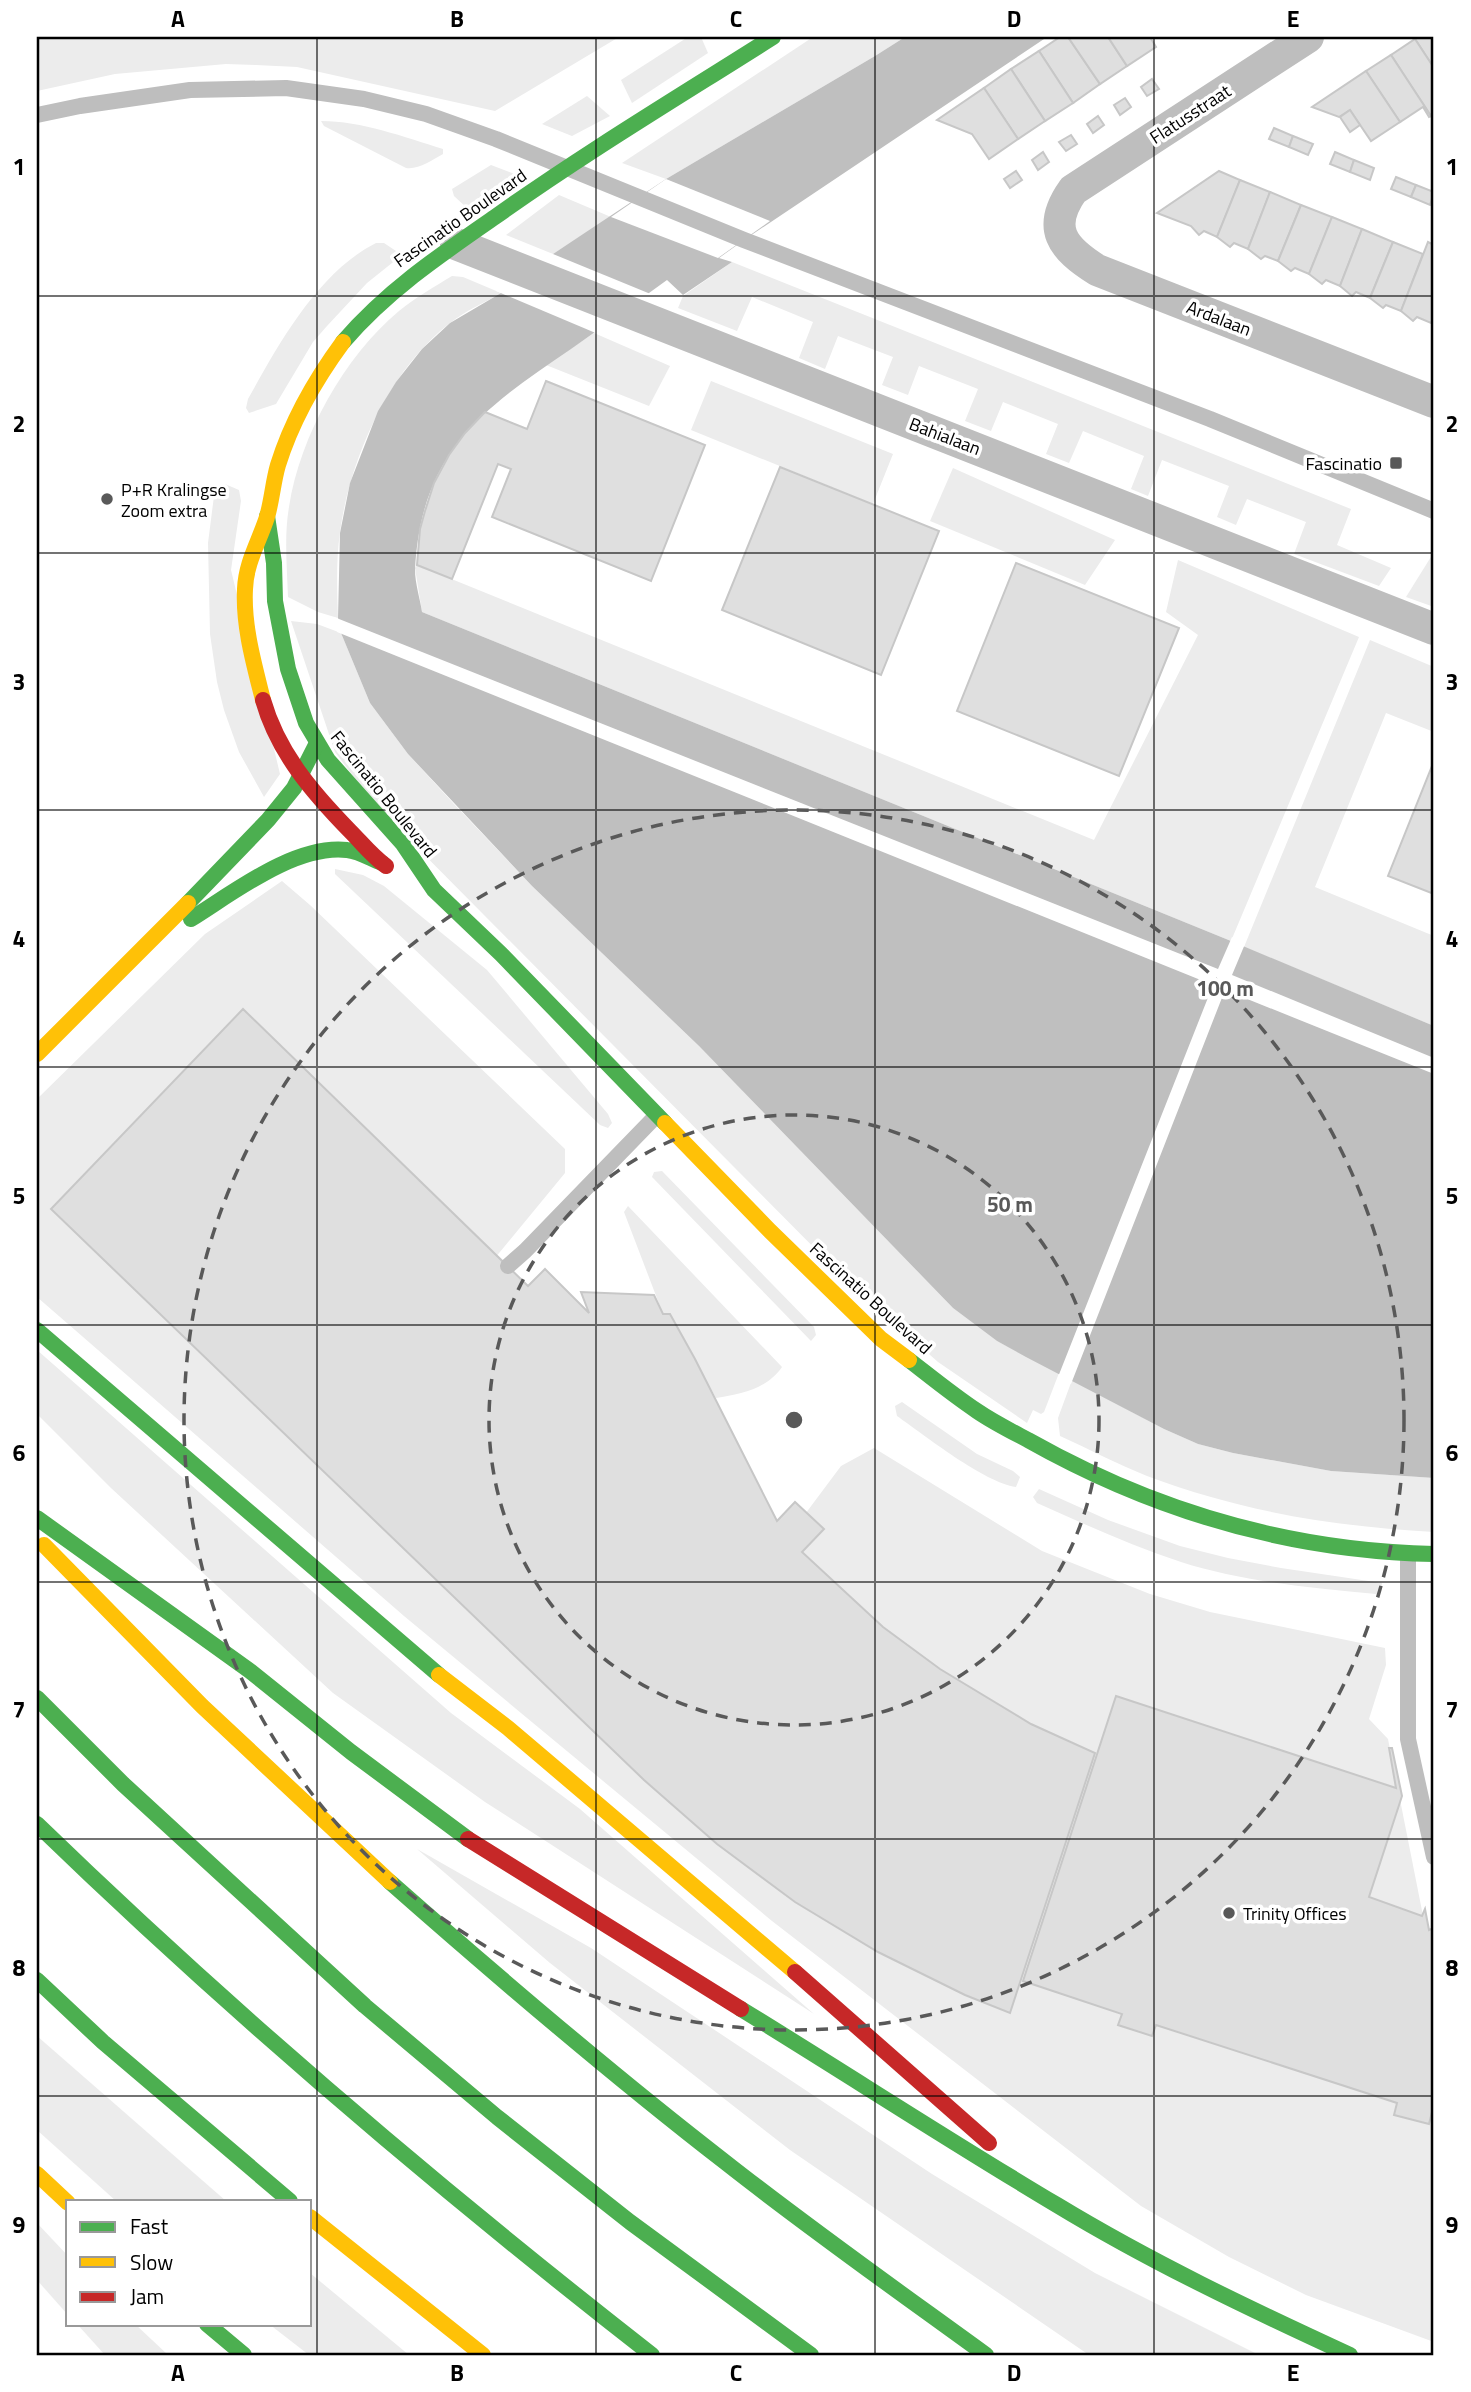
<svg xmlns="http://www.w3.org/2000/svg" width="1471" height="2392" font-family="'Titillium Web',sans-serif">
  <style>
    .green { fill: #ececec }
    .water { fill: #bfbfbf }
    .pier { fill: #fff }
    .building { fill: #dfdfdf; stroke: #c7c7c7; stroke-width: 2 }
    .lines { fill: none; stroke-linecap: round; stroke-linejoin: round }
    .lane { stroke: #bebebe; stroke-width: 16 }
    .street { stroke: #bebebe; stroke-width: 32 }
    .fast { stroke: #4caf50; stroke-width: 16 }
    .slow { stroke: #ffc107; stroke-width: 16 }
    .jam { stroke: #c62828; stroke-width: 16 }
    .grid { fill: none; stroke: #000; stroke-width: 2; stroke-opacity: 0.55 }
    .ring { fill: none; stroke: #595959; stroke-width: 3.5; stroke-dasharray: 12 9 }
    .poi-dot { fill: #595959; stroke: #fff; stroke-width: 2.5 }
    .labels { text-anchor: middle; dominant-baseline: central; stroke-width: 7; stroke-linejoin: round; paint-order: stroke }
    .street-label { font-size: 18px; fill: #000; stroke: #fff }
    .poi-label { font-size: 18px; fill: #000; stroke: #fff; text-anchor: start }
    .centre { fill: #595959; stroke: #fff; stroke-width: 3.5 }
    .ring-label { font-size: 21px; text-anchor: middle; font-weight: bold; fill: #595959; stroke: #fff; stroke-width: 7; stroke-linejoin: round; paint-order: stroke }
    .neatline { fill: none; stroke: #000; stroke-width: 2.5 }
    .grid-label { font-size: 23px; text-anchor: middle; font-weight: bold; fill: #000 }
  </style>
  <rect width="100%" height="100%" fill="#fff"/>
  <g class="green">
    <polygon points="37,37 619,37 495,111 297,67 256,65 226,64 115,74 37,91"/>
    <polygon points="688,37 701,37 708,53 632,103 621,80"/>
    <polygon points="813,37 905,37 875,56 666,179 622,163"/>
    <polygon points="587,96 610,116 572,136 542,124"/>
    <path d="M321,121c41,0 83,16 122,28v5c-11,6 -25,16 -37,14l-82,-42z"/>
    <polygon points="491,165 523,177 468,209 454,196 452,189"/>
    <polygon points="559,195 611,217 553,254 506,235"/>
    <path d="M376,243h8l18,12 -35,28 -40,43 -14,16 -37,62 -27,9 -3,-5 2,-9c30,-54 70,-127 128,-156z"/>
    <polygon points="732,262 1351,509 1337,545 1391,568 1379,586 1294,554 1306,522 1247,499 1236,525 1217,517 1229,486 1162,460 1148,496 1131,489 1144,456 1083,431 1069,463 1046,454 1058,424 1003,402 991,431 965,421 978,389 919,366 908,395 882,385 893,357 838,336 825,369 799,358 813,322 752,297 737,331 678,308 683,296"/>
    <path d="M452,276l11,1 38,16c-17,10 -36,18 -51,30 -61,47 -100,135 -110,209 -4,28 -3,58 -2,86l-20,-6 -30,-15c-1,-30 -4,-61 1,-90 11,-71 55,-150 110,-196 17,-14 35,-24 53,-35z"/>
    <polygon points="594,333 670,366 649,406 546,365"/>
    <polygon points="711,381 893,454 873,504 691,430"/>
    <polygon points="953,468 1115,540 1085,585 930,521"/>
    <polygon points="225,484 239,490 241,501 231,570 280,774 264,797 239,752 224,710 217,682 210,634 208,543 214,496 219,487"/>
    <polygon points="1434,552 1434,607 1406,597"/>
    <polygon points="1178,560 1359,637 1231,941 422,612 415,568 417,565 1094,840 1198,635 1166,612"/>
    <polygon points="291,621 317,624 341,633 370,703 408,754 454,804 532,886 699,1046 953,1308 997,1341 1059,1373 1044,1412 1041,1414 1033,1410 1027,1423 938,1362 852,1286 374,804 335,752"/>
    <polygon points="1370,640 1434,667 1434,732 1386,713 1315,887 1434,936 1434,1026 1244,947"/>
    <polygon points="335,869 363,875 384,886 487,970 608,1114 612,1123 608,1128 600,1125 335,874"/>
    <polygon points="282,881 310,905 565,1149 565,1173 486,1269 785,1541 841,1466 874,1448 1042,1551 1150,1594 1210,1612 1385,1648 1386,1665 1369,1719 1388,1739 1429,1946 1434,1945 1434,2342 1306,2295 1229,2257 1141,2206 772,1921 404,1616 37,1297 37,1099 205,934"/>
    <polygon points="662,1171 814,1327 816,1335 811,1341 652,1177 654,1172"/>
    <path d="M628,1206l154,161c-15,22 -41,27 -66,31l-46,-83 -7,-1 -39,-102z"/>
    <polygon points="37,1350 451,1713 580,1809 814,2014 485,1802 333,1693 111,1488 37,1414"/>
    <path d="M1072,1380l92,49 34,15 35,9 98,18 103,7v54c-103,-6 -190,-20 -287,-56 -30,-12 -58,-27 -87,-40l-2,-18z"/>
    <path d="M902,1402l75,52 36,17 7,6 -4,10c-31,-4 -92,-52 -119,-71l-2,-10z"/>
    <path d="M1039,1489l69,31 72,26 48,12 53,10 101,15 -1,9 -5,2c-65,-6 -132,-12 -195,-32 -49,-16 -97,-38 -144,-59l-4,-6z"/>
    <polygon points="417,1849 591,1948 932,2174 1095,2273 1259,2355 1089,2355 790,2150 550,1963"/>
    <polygon points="37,2036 226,2201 116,2201 37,2130"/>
    <polygon points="37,2223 68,2256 68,2315 37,2280"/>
    <polygon points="310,2273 409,2355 309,2355 269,2324 310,2324"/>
    <polygon points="77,2324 135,2324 168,2355 105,2355"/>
  </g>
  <path class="water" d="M905,37h142l-303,203 -25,18 13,4 -49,33 -16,-15c-32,23 -63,46 -96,69 -89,60 -150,103 -156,221 0,13 5,29 7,42l809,329 203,85v452l-103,-7 -98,-18 -35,-9 -34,-15 -138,-72 -29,-16 -44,-33 -254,-262 -167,-160 -124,-132 -38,-51 -29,-70 -3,-15 2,-85 10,-50 28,-72 18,-29 26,-33 28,-26 51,-30 52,-39 113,-75 209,-123z"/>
  <g class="pier">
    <polygon points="666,179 770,221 718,258 611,217"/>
    <polygon points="549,253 553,254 653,295 598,334 496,291"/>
    <polygon points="334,617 1218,969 1232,937 1245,944 1232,975 1434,1058 1434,1074 1225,990 1071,1384 1058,1377 1213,985 337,632"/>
  </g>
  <g class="building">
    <polygon points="1060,37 1068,37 1100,84 1073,103 1039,51"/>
    <polygon points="1068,37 1108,37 1127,66 1100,84"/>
    <polygon points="1108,37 1150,37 1156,47 1127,66"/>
    <polygon points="1418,37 1434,37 1434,68 1415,39"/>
    <polygon points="1415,39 1434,68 1434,114 1431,116 1391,55"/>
    <polygon points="1039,51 1073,103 1045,121 1011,69"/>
    <polygon points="1391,55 1431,116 1429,117 1423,107 1400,122 1366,71"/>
    <polygon points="1011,69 1045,121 1018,139 984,88"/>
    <polygon points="1366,71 1400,122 1371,141 1350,110 1339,117 1312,107"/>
    <polygon points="1152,79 1159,89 1147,96 1141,87"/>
    <polygon points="984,88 1018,139 989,159 972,134 937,120"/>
    <polygon points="1125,98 1131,107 1120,115 1114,105"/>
    <polygon points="1350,110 1360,125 1350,132 1340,117"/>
    <polygon points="1098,116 1104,125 1093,133 1087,124"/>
    <polygon points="1274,128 1293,136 1289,147 1269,139"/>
    <polygon points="1071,135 1077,144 1066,151 1059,142"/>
    <polygon points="1293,136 1313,144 1308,155 1289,147"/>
    <polygon points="1043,152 1049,162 1038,170 1032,160"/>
    <polygon points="1335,152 1354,160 1350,172 1330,164"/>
    <polygon points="1354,160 1374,168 1370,180 1350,172"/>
    <polygon points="1016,171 1022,180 1010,188 1004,179"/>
    <polygon points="1219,171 1240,180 1217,237 1204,231 1199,235 1191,226 1157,213"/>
    <polygon points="1396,177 1416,185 1411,197 1391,189"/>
    <polygon points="1240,180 1270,192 1248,249 1234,243 1230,247 1217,237"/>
    <polygon points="1416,185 1434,192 1430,205 1411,197"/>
    <polygon points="1270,192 1301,205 1278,261 1265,256 1261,259 1248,249"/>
    <polygon points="1301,205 1332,217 1309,274 1295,268 1291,271 1278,261"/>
    <polygon points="1332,217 1362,229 1340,286 1326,280 1322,284 1309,274"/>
    <polygon points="1362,229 1393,242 1370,298 1356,292 1352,296 1340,286"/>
    <polygon points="1393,242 1423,254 1401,311 1386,305 1383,308 1370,298"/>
    <polygon points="1428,242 1434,245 1434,315 1431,323 1417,317 1413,321 1401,311"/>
    <polygon points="546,381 705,445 651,581 492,517 511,469 498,464 452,579 417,565 420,529 425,511 434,483 449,455 465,433 485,412 527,429"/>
    <polygon points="780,467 939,531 881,675 722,610"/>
    <polygon points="1016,563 1179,628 1119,776 957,711"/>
    <polygon points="1434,761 1434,894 1388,876"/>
    <polygon points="243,1009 528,1286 545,1269 589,1313 581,1292 654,1295 663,1314 670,1314 695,1359 777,1521 795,1502 824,1529 802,1552 883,1627 940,1669 1031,1724 1095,1753 1010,2013 965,1995 878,1952 795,1902 717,1844 644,1780 51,1209"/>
    <polygon points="1116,1696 1396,1788 1389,1748 1392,1748 1402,1796 1369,1897 1422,1916 1425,1909 1429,1930 1434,1928 1434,2113 1432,2112 1429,2124 1394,2115 1397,2103 1156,2025 1152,2036 1118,2025 1122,2014 1023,1981"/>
  </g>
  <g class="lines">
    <g class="lane">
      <polyline points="37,115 80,106 190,90 286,88 364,99 426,114 496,139 744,240 1210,419 1434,511"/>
      <polyline points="508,1266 525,1251 657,1115"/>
      <polyline points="1408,1554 1408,1739 1434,1857"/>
    </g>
    <g class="street">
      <path d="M1308,37l-235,153c-27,38 -11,58 24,80l337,132"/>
      <polyline points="456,244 1434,629"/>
    </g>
    <g class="fast">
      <path d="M343,342c44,-51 97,-87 152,-125 90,-64 185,-121 278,-180"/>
      <polyline points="267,516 274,563 275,601 288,669 306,723 328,760 403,844 434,890 501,954 665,1123"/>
      <polyline points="188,903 268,820 294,788 317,743"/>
      <path d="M191,919c42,-26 104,-75 156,-69 12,1 24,9 35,13"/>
      <polyline points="37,1330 439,1675"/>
      <path d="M909,1360c22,17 44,35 68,51 16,11 34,20 51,29 126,71 261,111 406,114"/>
      <polyline points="37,1518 250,1671 351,1752 468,1839"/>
      <polyline points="37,1698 123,1784 365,2006 497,2117 630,2222 811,2355"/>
      <path d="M37,1824c195,189 401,364 615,531"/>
      <path d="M390,1882c109,96 220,191 335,280 85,67 173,129 261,193"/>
      <polyline points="37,1980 103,2042 290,2201"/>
      <path d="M741,2009c106,65 210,133 316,196 94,57 193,104 293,150"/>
      <polyline points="207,2324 244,2355"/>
    </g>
    <g class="slow">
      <path d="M263,700c-9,-36 -20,-74 -18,-111 1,-27 14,-47 22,-72 5,-17 6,-35 11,-52 14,-45 37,-85 65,-123"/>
      <polyline points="37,1054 188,903"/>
      <polyline points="665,1123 770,1231 881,1339 909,1360"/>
      <polyline points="44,1545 202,1706 390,1882"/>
      <polyline points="439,1675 508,1728 795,1972"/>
      <polyline points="37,2174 68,2203"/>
      <polyline points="310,2217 483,2355"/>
    </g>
    <g class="jam">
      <path d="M263,700c15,53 50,93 87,131 12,12 22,25 36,35"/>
      <polyline points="468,1839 741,2009"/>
      <polyline points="795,1972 989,2143"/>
    </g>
  </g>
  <path class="grid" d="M317,37v2318M596,37v2318M875,37v2318M1154,37v2318M37,296h1397M37,553h1397M37,810h1397M37,1067h1397M37,1325h1397M37,1582h1397M37,1839h1397M37,2096h1397"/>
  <g class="ring">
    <circle cx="794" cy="1420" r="305"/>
    <circle cx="794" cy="1420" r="610"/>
  </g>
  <g class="poi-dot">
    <rect x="1389" y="456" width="14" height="14" rx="3.5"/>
    <circle cx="107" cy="499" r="7"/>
    <circle cx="1229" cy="1913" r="7"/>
  </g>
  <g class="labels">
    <g class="street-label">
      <text transform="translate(1190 114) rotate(-33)">Flatusstraat</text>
      <text transform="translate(460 218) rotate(-35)">Fascinatio Boulevard</text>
      <text transform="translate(1219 318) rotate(21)">Ardalaan</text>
      <text transform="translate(945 436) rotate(21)">Bahialaan</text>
      <text transform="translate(384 794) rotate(51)">Fascinatio Boulevard</text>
      <text transform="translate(871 1298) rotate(42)">Fascinatio Boulevard</text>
    </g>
    <g class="poi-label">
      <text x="1382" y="463" text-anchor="end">Fascinatio</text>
      <text x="121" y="489">P+R Kralingse<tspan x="121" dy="21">Zoom extra</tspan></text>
      <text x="1243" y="1913">Trinity Offices</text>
    </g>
  </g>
  <circle cx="794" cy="1420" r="10" class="centre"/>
  <g class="ring-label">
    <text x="1225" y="996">100 m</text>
    <text x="1010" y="1212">50 m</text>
  </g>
  <rect width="1471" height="2392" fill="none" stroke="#ffffff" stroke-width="77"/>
  <rect x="66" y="2200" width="245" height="126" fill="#ffffff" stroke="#999999" stroke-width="2"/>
  <rect x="80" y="2222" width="35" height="10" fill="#4caf50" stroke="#999999" stroke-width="2"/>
  <text x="130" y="2234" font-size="21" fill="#000000">Fast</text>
  <rect x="80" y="2257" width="35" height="10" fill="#ffc107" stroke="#999999" stroke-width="2"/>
  <text x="130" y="2270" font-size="21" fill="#000000">Slow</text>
  <rect x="80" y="2292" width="35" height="10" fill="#c62828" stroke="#999999" stroke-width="2"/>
  <text x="130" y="2304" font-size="21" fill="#000000">Jam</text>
  <rect x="38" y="38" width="1394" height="2316" class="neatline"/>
  <g class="grid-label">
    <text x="178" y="27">A</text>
    <text x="457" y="27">B</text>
    <text x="736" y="27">C</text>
    <text x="1014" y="27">D</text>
    <text x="1293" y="27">E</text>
    <text x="19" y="175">1</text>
    <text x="1452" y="175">1</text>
    <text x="19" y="432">2</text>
    <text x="1452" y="432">2</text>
    <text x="19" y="690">3</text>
    <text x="1452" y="690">3</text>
    <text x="19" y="947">4</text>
    <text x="1452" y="947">4</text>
    <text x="19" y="1204">5</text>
    <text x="1452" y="1204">5</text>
    <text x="19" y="1461">6</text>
    <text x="1452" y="1461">6</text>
    <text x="19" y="1718">7</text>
    <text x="1452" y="1718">7</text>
    <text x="19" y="1976">8</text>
    <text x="1452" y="1976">8</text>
    <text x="19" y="2233">9</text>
    <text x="1452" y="2233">9</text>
    <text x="178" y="2381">A</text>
    <text x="457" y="2381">B</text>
    <text x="736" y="2381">C</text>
    <text x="1014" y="2381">D</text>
    <text x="1293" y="2381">E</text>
  </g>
</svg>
